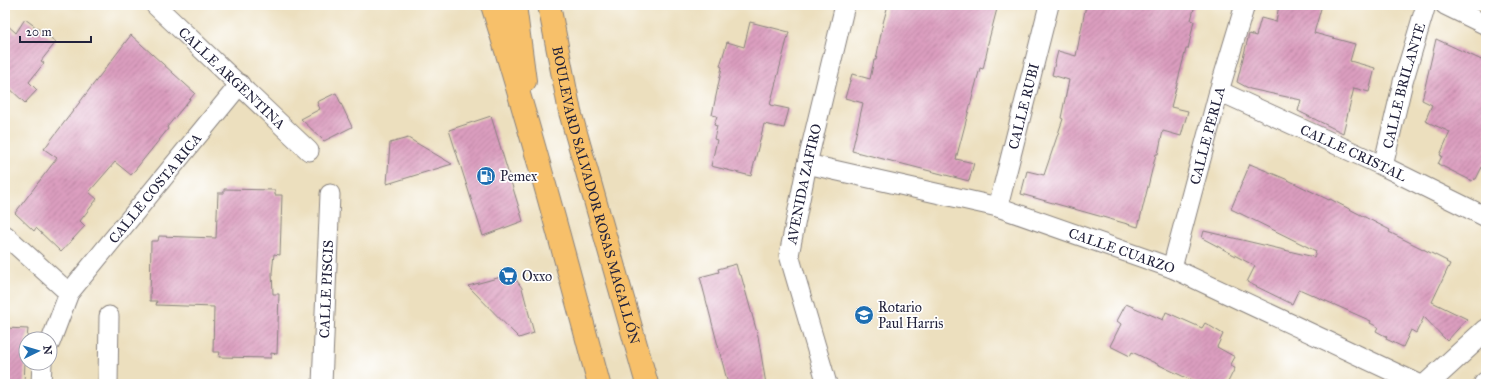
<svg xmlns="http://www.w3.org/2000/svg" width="1491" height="389" font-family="'IM FELL Great Primer',serif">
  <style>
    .building { fill: url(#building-hatch) }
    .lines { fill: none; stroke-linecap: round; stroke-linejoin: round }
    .minor-casing { stroke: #87807c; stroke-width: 21 }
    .tertiary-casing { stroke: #87807c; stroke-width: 24 }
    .trunk-casing { stroke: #87807c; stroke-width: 24 }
    .minor { stroke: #fff; stroke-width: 19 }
    .tertiary { stroke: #fff; stroke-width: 22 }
    .trunk { stroke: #f7c06b; stroke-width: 22 }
    .labels { text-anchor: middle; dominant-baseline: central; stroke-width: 3.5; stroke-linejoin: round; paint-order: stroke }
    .street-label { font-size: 14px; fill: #22223b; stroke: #fff }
    .poi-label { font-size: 14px; fill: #22223b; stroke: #fff; text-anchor: start }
  </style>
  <defs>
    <pattern id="building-hatch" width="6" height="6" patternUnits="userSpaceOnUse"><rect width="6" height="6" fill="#dc9ebf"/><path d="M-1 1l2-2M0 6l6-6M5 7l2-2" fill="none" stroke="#b2809c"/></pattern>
  </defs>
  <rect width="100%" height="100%" fill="#fff"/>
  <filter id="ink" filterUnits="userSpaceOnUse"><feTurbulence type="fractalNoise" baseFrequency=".025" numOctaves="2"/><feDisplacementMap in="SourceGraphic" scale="8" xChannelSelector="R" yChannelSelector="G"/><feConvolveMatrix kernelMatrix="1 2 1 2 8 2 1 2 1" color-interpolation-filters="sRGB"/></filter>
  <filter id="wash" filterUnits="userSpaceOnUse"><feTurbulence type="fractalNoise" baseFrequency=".012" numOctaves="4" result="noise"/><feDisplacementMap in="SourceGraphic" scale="16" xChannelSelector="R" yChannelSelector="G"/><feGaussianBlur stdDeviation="0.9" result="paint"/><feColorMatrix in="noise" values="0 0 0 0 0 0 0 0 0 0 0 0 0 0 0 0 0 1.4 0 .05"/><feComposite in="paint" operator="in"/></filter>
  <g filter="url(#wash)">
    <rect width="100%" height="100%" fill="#ecdfbe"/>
    <g id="blocks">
      <g class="building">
        <polygon points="888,5 998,5 987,47 988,47 983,69 980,68 956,159 974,163 969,181 852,151 863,103 845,98 852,74 870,79 874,60 876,60 883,23"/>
        <polygon points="1086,5 1195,5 1191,20 1194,21 1188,49 1186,49 1171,107 1188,111 1181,136 1163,131 1158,154 1156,154 1138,227 1021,194 1027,171 1044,175 1063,119 1061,118 1069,80 1052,75 1058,51 1076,56"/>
        <polygon points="1279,5 1322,5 1314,33 1355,44 1350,61 1375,68 1369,92 1354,88 1343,133 1298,111 1301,100 1250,89 1237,82 1249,34 1256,36 1261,18 1276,22"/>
        <polygon points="25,19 56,42 41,61 44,63 29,82 37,90 25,103 5,84 5,23 16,33"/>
        <polygon points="750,22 789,32 770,105 789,109 784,128 764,124 751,176 711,166 717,140 714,139 717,126 714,125 717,116 712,115 722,67 720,66 727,42 744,47"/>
        <polygon points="131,35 195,93 167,127 168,129 131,175 115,162 89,192 97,199 80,221 85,226 61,252 36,228 34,231 15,213 57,158 44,149"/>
        <polygon points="1436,39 1486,62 1486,159 1476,179 1474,179 1472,181 1438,164 1442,156 1440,155 1450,132 1425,121 1432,105 1422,100"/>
        <polygon points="336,93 352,127 324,141 301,119 320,109 317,102"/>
        <polygon points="491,116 523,221 483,236 449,130"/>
        <polygon points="408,138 452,164 387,184 390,143"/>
        <polygon points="1250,164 1288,180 1329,200 1330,199 1390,230 1389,232 1447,261 1446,262 1450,264 1432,302 1467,319 1447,341 1424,317 1416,333 1411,330 1403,347 1386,339 1387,337 1376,331 1378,327 1370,323 1371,321 1299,289 1292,304 1247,282 1255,266 1202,238 1204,231 1314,257 1316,251 1231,209"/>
        <polygon points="224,189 275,190 275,195 282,195 280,255 274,254 272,273 273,294 279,294 277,354 271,353 271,358 219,357 220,352 213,352 214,307 156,305 157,301 150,301 151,241 158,241 159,236 216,238 218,193 224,193"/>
        <polygon points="736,264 739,275 741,275 758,336 766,384 728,384 700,277 719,272 718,269"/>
        <polygon points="512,274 522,288 534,333 519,338 468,286"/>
        <polygon points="1126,304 1163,320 1166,312 1202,328 1205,323 1223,334 1217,347 1235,357 1230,366 1235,368 1227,384 1199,384 1132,352 1130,356 1110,346 1121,324 1117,321"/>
        <polygon points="5,328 28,329 27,339 26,339 24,384 5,384"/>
      </g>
    </g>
  </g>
  <g filter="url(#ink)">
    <use href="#blocks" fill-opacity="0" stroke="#87807c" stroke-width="1"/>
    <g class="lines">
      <g class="minor-casing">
        <g id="minor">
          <path id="s1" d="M155,5l154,146"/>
          <polyline points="1445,5 1486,25"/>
          <path id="s2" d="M1219,91l164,75 103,51"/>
          <path id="s3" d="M807,164l191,43 174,61 247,116"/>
          <path id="s4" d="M1383,166l20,-84 23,-77"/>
          <path id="s5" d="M998,207l51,-202"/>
          <polyline points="5,235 69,293"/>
          <path id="s6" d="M1172,268l47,-177 26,-86"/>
          <path id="s7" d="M50,343l19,-50 171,-209"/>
          <polyline points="41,384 42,363"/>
          <polyline points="108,384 109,316"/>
          <path id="s8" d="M322,384l8,-190"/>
          <path id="s9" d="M827,384l-38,-129 18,-91 38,-159"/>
        </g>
      </g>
      <g class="tertiary-casing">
        <g id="tertiary">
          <polyline points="1427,384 1486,330"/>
          <polyline points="1485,384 1486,383"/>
        </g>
      </g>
      <g class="trunk-casing">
        <g id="trunk">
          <path d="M492,5c39,125 73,252 107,379"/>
          <polyline points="515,5 525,81"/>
          <path id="s10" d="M549,5l21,107 77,272"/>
        </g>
      </g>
      <use href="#minor" class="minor"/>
      <use href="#tertiary" class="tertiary"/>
      <use href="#trunk" class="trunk"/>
    </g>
  </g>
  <defs>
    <g id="fuel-disc" transform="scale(1)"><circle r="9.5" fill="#1f6fb2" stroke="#fff"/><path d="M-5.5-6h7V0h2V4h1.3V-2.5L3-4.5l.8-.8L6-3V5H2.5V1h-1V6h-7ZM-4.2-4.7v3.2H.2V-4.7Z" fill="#fff"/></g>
    <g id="supermarket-disc" transform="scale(1)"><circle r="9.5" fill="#1f6fb2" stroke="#fff"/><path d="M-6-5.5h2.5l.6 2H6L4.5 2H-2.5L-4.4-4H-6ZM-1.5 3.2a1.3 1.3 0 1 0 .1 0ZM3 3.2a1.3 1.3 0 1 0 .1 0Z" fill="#fff"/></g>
    <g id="school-disc" transform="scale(1)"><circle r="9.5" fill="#1f6fb2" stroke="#fff"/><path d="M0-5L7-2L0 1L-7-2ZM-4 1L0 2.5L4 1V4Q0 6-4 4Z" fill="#fff"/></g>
  </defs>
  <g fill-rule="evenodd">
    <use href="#fuel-disc" x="486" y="176"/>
    <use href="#supermarket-disc" x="508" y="276"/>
    <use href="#school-disc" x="864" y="315"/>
  </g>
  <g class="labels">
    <g class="street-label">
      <text stroke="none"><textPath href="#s1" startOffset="106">CALLE ARGENTINA</textPath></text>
      <text stroke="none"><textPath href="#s4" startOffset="83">CALLE BRILANTE</textPath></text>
      <text stroke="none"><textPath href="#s5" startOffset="104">CALLE RUBI</textPath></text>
      <text stroke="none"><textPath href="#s6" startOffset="137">CALLE PERLA</textPath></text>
      <text stroke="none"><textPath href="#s2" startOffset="148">CALLE CRISTAL</textPath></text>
      <text stroke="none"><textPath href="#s9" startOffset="207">AVENIDA ZAFIRO</textPath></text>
      <text stroke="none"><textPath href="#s7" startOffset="189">CALLE COSTA RICA</textPath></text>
      <text stroke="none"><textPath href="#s10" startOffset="196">BOULEVARD SALVADOR ROSAS MAGALLÓN</textPath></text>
      <text stroke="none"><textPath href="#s3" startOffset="327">CALLE CUARZO</textPath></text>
      <text stroke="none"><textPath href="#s8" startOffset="95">CALLE PISCIS</textPath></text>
    </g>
    <g class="poi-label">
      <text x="500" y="176">Pemex</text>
      <text x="522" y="276">Oxxo</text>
      <text x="878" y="307">Rotario<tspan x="878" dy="16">Paul Harris</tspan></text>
    </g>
  </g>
  <rect width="1491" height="389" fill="none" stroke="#fff" stroke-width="20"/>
  <g transform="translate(38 351) rotate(85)"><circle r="19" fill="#ffffff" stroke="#a7a7b1"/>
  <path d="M0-3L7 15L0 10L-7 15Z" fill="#1f6fb2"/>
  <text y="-6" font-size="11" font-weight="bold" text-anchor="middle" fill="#22223b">N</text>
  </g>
  <path d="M20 36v6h71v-6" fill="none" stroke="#22223b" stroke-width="2"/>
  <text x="26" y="36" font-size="12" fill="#22223b" stroke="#ffffff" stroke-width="3" paint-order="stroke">20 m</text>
</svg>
